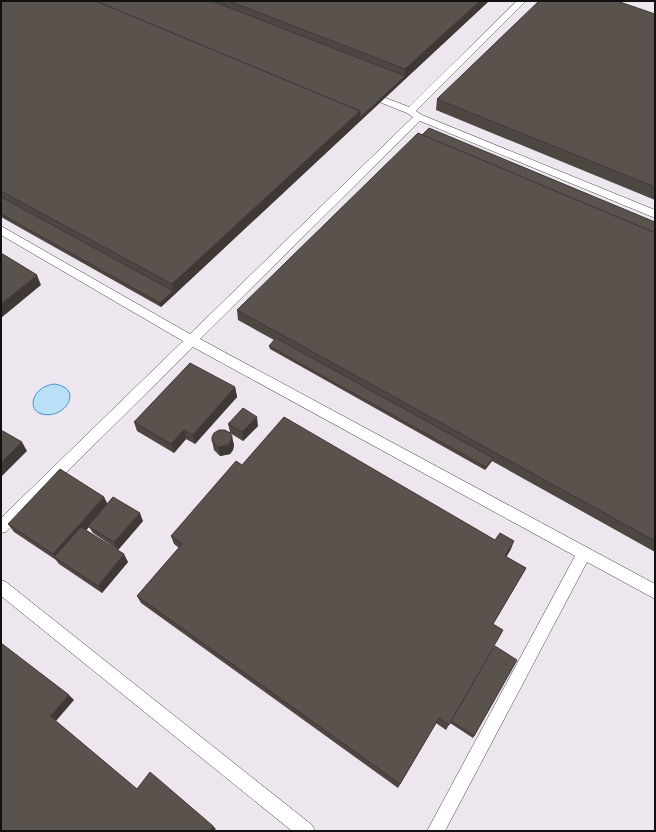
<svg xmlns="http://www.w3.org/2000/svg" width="656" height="832" font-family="'Noto Serif',serif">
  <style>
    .industrial { fill: #eee6ef }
    .water { fill: #b9e0f7; stroke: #3f96cf }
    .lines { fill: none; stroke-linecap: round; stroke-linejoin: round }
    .lane-casing { stroke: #444; stroke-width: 1 }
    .lane { fill: #fff; fill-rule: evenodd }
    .wall { fill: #4d4742 }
    .shaded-wall { fill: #3f3936 }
    .building { fill: #5a524d; stroke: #3f3936 }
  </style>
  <rect width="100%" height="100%" fill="#fffdf5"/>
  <rect class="industrial" x="1" y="1" width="654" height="830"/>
  <path class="water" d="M54,384c31,4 11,36 -12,30 -12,-3 -11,-17 -2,-24 4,-4 9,-5 14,-6z"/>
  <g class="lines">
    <g class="lane-casing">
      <g id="lane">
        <polygon points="517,1 526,1 416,111 422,115 655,210 655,218 420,121 200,339 655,584 655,599 587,562 445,831 427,831 575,556 193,347 6,532 1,533 1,518 183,341 1,235 1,226 190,334 413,117 407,113 364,96 362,94 364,92 370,92 409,107"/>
        <polygon points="1,580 6,582 312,825 315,831 292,831 1,596"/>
      </g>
    </g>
    <use href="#lane" class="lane"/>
  </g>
  <g class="wall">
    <polygon points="1,1 489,1 161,307 1,217"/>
    <polygon points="655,14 655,200 436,110 437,99"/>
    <polygon points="655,222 655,552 492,461 485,470 270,349 269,346 274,340 238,320 237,310"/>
    <polygon points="235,387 237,397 195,444 186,439 174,453 137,431 134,422"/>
    <polygon points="228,424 258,426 243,441 230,433 234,445 233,450 230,454 220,456 214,450 212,441 230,432"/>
    <polygon points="242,465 511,549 506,557 526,568 493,624 465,696 517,660 473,738 450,723 446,730 436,723 398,788 141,603 137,596 179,548 174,544 171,536"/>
    <polygon points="104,497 107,504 143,521 118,550 93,533 89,527 86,530 128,562 102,593 59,564 56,560 14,532 8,524"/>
  </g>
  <g class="shaded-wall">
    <polygon points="480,1 489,1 404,80 405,69"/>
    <polygon points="405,76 404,80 174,295 172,284 360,111"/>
    <polygon points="37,275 41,285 1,318 1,304"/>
    <polygon points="173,291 174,295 161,307 160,303"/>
    <polygon points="235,387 237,397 195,444 193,435"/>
    <polygon points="257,417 258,426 243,441 242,432"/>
    <polygon points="184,430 186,439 174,453 171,444"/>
    <polygon points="232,436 234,445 233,450 230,454 220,456 218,447"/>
    <polygon points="22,442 27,451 1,477 1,463"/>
    <polygon points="493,458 492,461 485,470 486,467"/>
    <polygon points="104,497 108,505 88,526 89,527 59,560 56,558 53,554"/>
    <polygon points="140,513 143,521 118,550 114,542"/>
    <polygon points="514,541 511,549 502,564 505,556"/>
    <polygon points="124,554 128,562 102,593 98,586"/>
    <polygon points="69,695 74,700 56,721 50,716"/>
    <polygon points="213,826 216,829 214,831 210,831"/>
  </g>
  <g class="building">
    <polygon points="1,1 96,1 360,111 172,284 1,191"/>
    <polygon points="96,1 212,1 405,76 360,118 360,111"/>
    <polygon points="229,1 480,1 405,69"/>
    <polygon points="539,1 617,1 655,14 655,187 437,99"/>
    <polygon points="429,128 655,222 655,233 422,135"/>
    <polygon points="418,133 655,233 655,541 237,310"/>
    <polygon points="1,197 173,291 160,303 1,214"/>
    <polygon points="1,253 37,275 1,304"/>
    <polygon points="276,338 493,458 486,467 269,346"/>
    <polygon points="190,363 235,387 193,435 184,430 171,444 134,422"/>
    <polygon points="243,408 257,417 242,432 228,424"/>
    <polygon points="284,417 495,540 500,533 514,541 505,556 526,568 493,624 503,630 453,718 449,725 439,718 400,784 137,596 182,544 171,536 236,461 242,465"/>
    <polygon points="1,430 22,442 1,463"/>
    <polygon points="219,430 225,430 230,433 232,436 231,441 228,445 218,447 212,441 212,437 214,433"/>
    <polygon points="60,469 104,497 53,554 8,524"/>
    <polygon points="113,497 140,513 114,542 88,526"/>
    <polygon points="81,527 124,554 98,586 54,557"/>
    <polygon points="1,643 69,695 50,716 137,789 150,772 213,826 210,831 1,831"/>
    <polygon points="495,646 517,660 474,736 451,721"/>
  </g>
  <rect width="656" height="832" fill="none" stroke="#111111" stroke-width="4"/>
</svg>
